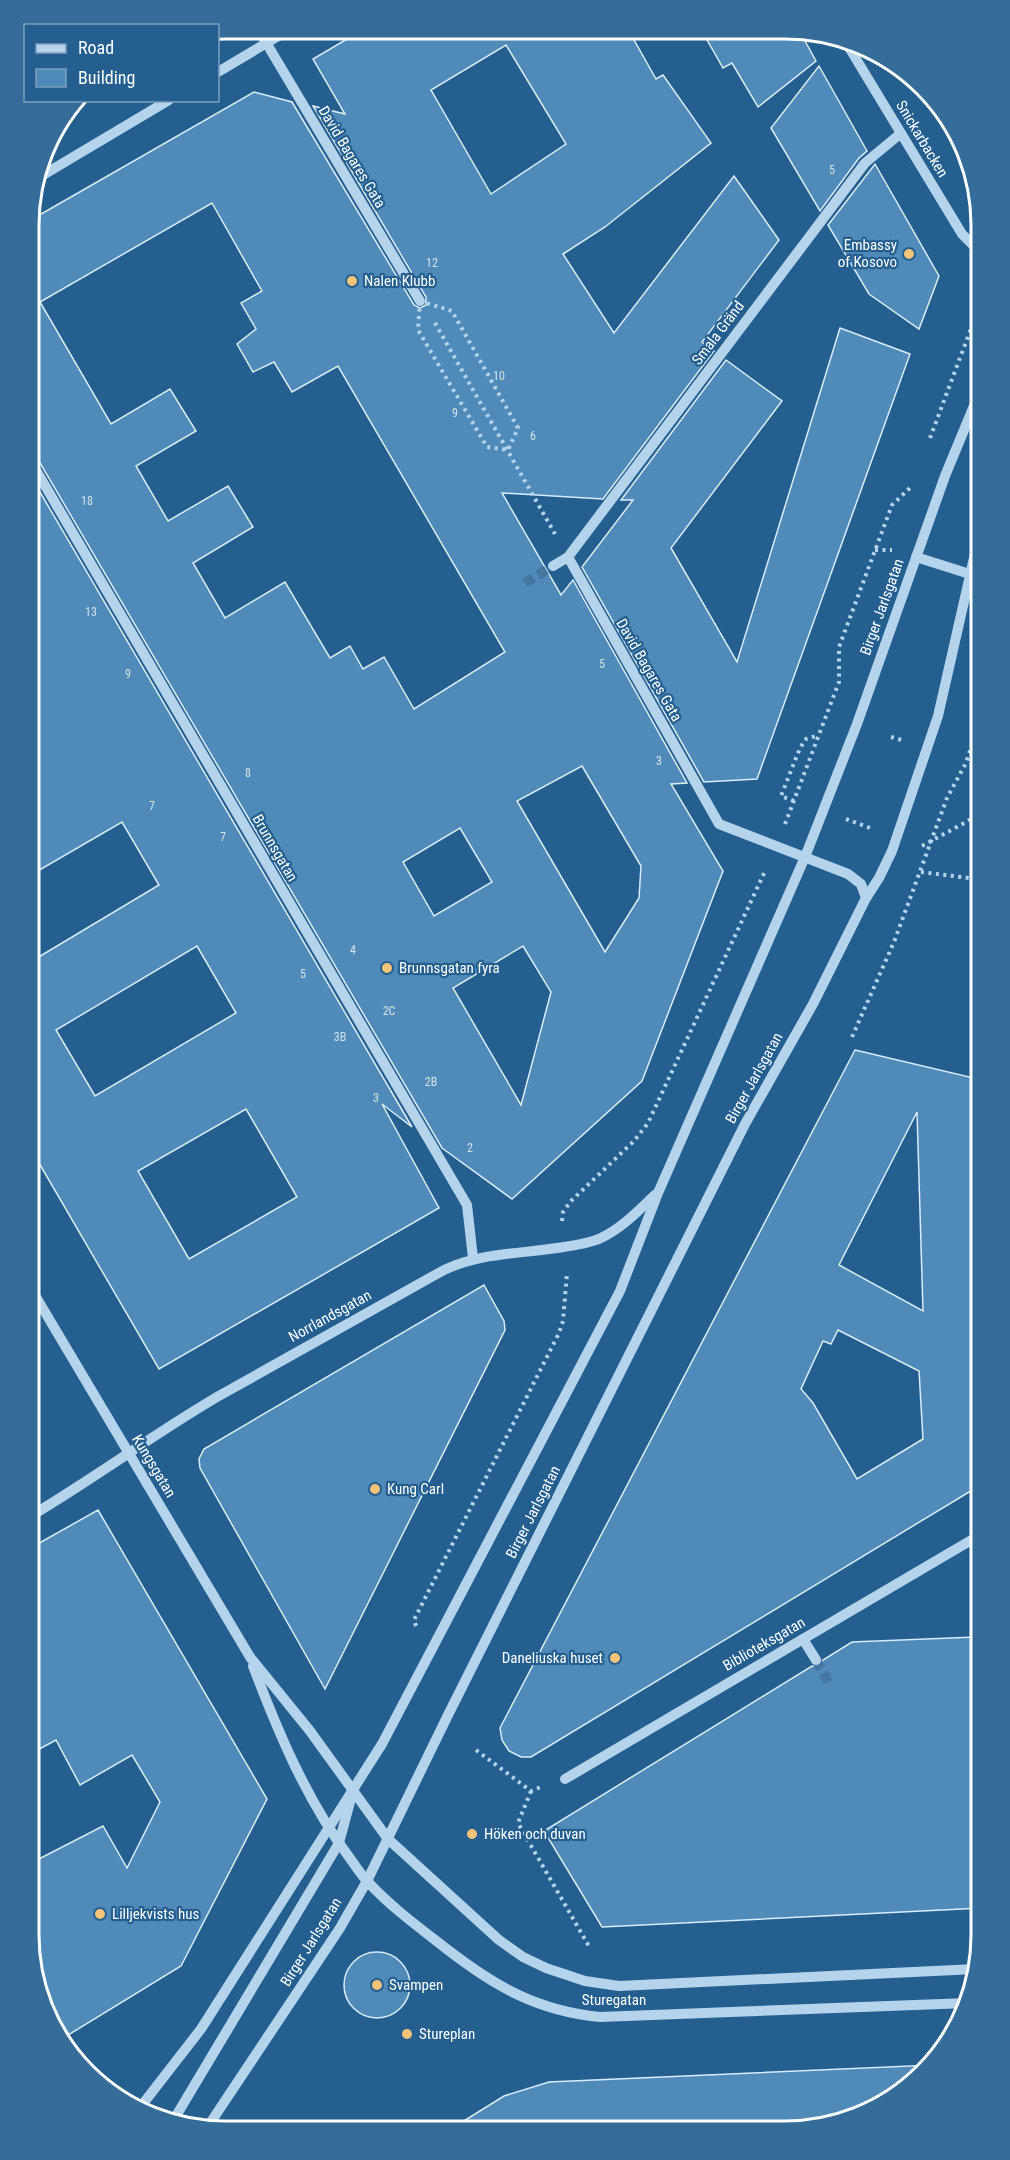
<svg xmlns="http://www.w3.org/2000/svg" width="1010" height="2160" font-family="'Roboto Condensed',sans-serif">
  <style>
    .building { fill: #508ab8; stroke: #daebf9; stroke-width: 1.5; fill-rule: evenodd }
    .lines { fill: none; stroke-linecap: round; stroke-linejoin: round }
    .minor-tunnel { stroke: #4577a1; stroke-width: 10; stroke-dasharray: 10 5; stroke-linecap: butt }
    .path { stroke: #b5d4ec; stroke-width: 4; stroke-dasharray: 3 4.5; stroke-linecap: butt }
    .minor { stroke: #b5d4ec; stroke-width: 10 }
    .poi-dot { fill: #f6c478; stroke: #245f90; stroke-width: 2 }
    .labels { text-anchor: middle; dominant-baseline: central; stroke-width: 4.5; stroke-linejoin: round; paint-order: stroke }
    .number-label { font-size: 12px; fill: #d3e2ed }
    .street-label { font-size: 15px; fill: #fff; stroke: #245f90 }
    .poi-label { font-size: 15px; fill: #fff; stroke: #245f90; text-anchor: start }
    .rim { fill: none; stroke: #fff; stroke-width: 3 }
  </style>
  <rect width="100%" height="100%" fill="#245f90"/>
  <g class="building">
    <path d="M364,29l265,2 27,48 7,-4 48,68 -106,84 -42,27 51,79 120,-157 45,64 -77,102 12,9 -111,148 -101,-6 59,102 12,-15 114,203 -16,1 52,87 -81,210 -130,118 -70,-51 -406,-692 -6,-3 -1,-232 225,-129 38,10 122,203 6,3 6,-3v-8l-113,-191 32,8 -32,-55zM506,45l60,99 -75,50 -60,-104zM212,203l50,88 -21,12 15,26 -19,15 16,28 21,-10 18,30 46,-26 167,286 -91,57 -30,-52 -21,12 -13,-23 -20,12 -45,-76 -60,36 -32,-55 60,-36 -25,-41 -60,35 -32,-55 60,-35 -26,-42 -59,35 -71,-122zM582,766l59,100 -2,32 -34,54 -88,-151zM460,828l32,54 -58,34 -31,-54zM523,946l28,46 -30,113 -68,-117z"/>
    <polygon points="702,31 800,32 816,61 758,107 732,63 723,68"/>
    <polygon points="819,66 867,151 859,158 820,211 771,128"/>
    <polygon points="875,164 939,276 919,329 869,294 828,225"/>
    <polygon points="840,328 910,354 757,779 704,782 582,567 633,500 621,500 726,360 782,401 671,548 737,662"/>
    <path d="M30,475l382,652 -30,-23 57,104 -280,161 -127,-218v-190l127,-76 -37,-63 -91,53zM197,946l39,67 -141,83 -39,-66zM246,1109l51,88 -108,62 -51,-88z"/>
    <path d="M855,1050l123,29 1,407 -448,271h-10l-12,-6 -7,-11 -2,-12zM917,1112l6,199 -84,-46zM838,1330l81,41 4,68 -66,40 -44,-76 -12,-14 22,-48 8,3z"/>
    <polygon points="484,1285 504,1321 505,1330 325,1689 200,1468 199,1459 204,1449"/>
    <polygon points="98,1510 267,1799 181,1966 60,2040 55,2033 35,1986 35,1861 103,1826 127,1868 160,1802 132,1755 80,1785 56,1740 34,1752 34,1546"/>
    <polygon points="975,1637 980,1747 981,1908 602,1927 544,1831 812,1666 819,1667 823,1660 852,1642"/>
    <circle cx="377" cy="1985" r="33"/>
    <polygon points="932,2065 894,2098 836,2125 454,2127 504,2096 549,2082"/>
  </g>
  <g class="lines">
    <g class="minor-tunnel">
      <polyline points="525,583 553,566"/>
      <polyline points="816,1660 829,1684"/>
    </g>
    <g class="path">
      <polygon points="420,301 452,311 518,428 508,450 487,447 418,330"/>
      <polyline points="435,323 555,534"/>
      <polyline points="930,438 975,318"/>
      <polyline points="875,550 892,550"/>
      <polyline points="891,737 902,740"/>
      <polyline points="794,801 781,796 800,748 806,739 819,735"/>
      <polyline points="846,819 873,829"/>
      <polyline points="785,824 839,682 839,647 892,505 911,487"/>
      <polyline points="922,846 977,816"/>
      <polyline points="921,872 977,879"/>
      <polyline points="852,1037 894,942 947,798 966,763 977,729"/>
      <polyline points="562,1221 563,1212 571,1201 634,1141 648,1123 766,869"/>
      <polyline points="416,1626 414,1620 559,1333 563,1321 567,1273"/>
      <polyline points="476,1750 531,1791 541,1787"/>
      <polyline points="531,1791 518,1823 590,1948"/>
    </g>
    <g class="minor">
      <polyline points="258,29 420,301"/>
      <polyline points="847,44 962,234 975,247"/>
      <polyline points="218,72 290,29"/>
      <polyline points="38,178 169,100"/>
      <polyline points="30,460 467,1205 473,1258"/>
      <polyline points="568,557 719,824 848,874 861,884 866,898"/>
      <polyline points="916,557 976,576"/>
      <polyline points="553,566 568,557 865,163 900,134"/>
      <polyline points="33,1292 250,1657 310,1731 388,1839 499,1940 523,1957 546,1968 585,1981 619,1986 976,1969"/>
      <path d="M34,1514c62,-37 120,-80 183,-117l227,-127c36,-17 74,-16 113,-22 14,-2 31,-4 44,-10 21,-10 37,-27 54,-43"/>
      <polyline points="803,1639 816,1660"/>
      <path d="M253,1666c25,66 53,133 96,191 6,8 12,18 19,25 24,26 52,46 80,68 48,37 90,61 152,67l368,-14"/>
      <polyline points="565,1779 980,1535"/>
      <polyline points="142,2105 201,2029 382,1744 620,1291 658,1193 805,857 857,724 945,476 976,401"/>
      <polyline points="173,2121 339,1843 350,1802"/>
      <polyline points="207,2128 340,1928 367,1881 448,1715 745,1124 813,1004 866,898 879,878 892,851 938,716 976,549"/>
    </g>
  </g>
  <g class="poi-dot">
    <circle cx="909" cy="254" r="6"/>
    <circle cx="352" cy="281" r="6"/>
    <circle cx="387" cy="968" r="6"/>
    <circle cx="375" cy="1489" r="6"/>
    <circle cx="615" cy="1658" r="6"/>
    <circle cx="472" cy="1834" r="6"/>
    <circle cx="100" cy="1914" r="6"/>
    <circle cx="377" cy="1985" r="6"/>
    <circle cx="407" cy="2034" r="6"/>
  </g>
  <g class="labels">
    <g class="number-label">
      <text x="832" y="170">5</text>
      <text x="432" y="263">12</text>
      <text x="499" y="376">10</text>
      <text x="455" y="413">9</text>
      <text x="533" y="436">6</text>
      <text x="87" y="501">18</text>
      <text x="91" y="612">13</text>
      <text x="602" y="664">5</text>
      <text x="128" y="674">9</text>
      <text x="659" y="761">3</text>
      <text x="248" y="773">8</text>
      <text x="152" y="806">7</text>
      <text x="223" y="837">7</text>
      <text x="353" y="950">4</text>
      <text x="303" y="974">5</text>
      <text x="389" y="1011">2C</text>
      <text x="340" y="1037">3B</text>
      <text x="431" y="1082">2B</text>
      <text x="376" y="1098">3</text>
      <text x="470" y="1148">2</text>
    </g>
    <g class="street-label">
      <text transform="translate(922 139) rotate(59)">Snickarbacken</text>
      <text transform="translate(352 157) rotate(59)">David Bagares Gata</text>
      <text transform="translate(718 333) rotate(-53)">Smala Gränd</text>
      <text transform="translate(882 607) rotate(-70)">Birger Jarlsgatan</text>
      <text transform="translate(649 670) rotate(60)">David Bagares Gata</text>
      <text transform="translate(275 848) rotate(60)">Brunnsgatan</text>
      <text transform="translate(754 1078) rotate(-61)">Birger Jarlsgatan</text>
      <text transform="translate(330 1316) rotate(-29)">Norrlandsgatan</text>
      <text transform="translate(154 1466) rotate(59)">Kungsgatan</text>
      <text transform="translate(533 1512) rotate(-63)">Birger Jarlsgatan</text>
      <text transform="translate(764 1644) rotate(-30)">Biblioteksgatan</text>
      <text transform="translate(311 1942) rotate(-58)">Birger Jarlsgatan</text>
      <text x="614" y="2000">Sturegatan</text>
    </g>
    <g class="poi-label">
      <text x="897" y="245" text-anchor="end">Embassy<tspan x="897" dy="17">of Kosovo</tspan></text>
      <text x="364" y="281">Nalen Klubb</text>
      <text x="399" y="968">Brunnsgatan fyra</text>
      <text x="387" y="1489">Kung Carl</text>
      <text x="603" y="1658" text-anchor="end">Daneliuska huset</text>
      <text x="484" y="1834">Höken och duvan</text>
      <text x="112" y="1914">Lilljekvists hus</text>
      <text x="389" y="1985">Svampen</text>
      <text x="419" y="2034">Stureplan</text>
    </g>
  </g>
  <path d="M0 0H1010V2160H0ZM225 39H785A186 186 0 0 1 971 225V1935A186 186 0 0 1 785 2121H225A186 186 0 0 1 39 1935V225A186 186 0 0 1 225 39Z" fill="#366c99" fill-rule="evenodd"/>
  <path class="rim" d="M225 39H785A186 186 0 0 1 971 225V1935A186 186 0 0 1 785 2121H225A186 186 0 0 1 39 1935V225A186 186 0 0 1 225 39Z"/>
  <rect x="24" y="24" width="195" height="78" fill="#245f90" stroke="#7c9fbc" stroke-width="1.5"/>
  <rect x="36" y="44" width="30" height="9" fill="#b5d4ec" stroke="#7c9fbc" stroke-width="1.5"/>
  <text x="78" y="54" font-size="18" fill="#ffffff">Road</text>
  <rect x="36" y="69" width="30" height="18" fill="#508ab8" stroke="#7c9fbc" stroke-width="1.5"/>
  <text x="78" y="84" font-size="18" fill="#ffffff">Building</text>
</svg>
